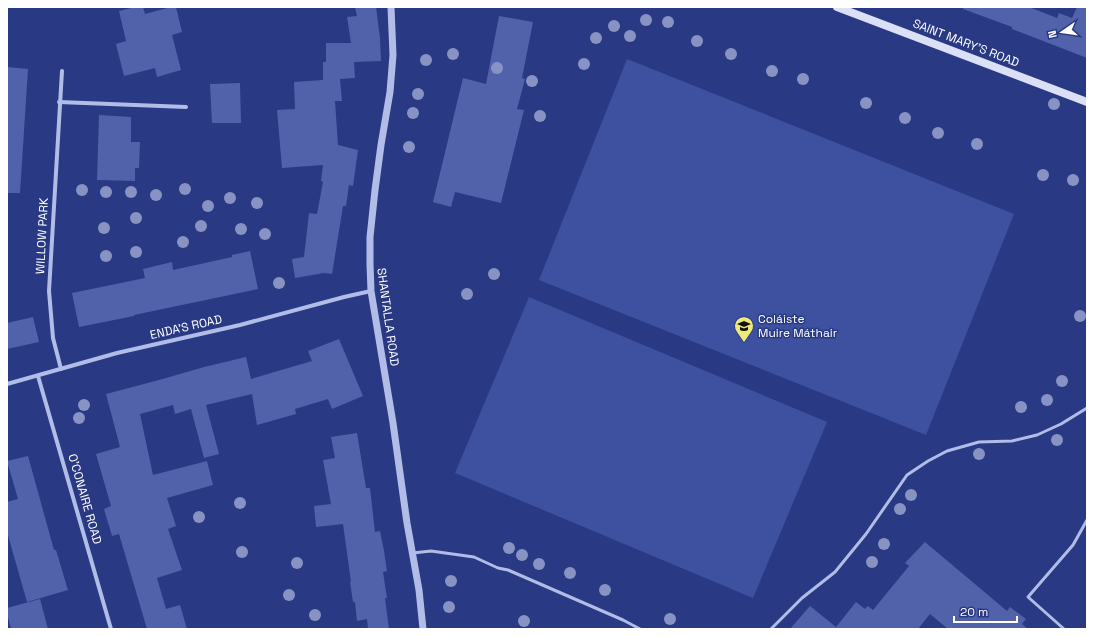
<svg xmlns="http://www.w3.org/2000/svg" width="1094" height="636" font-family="'Space Grotesk',sans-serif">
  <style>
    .green { fill: #3d51a0 }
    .building { fill: #5162ab }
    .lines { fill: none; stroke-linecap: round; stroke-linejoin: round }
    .service { stroke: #b2bde7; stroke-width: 3 }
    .minor { stroke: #b2bde7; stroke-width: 4 }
    .tertiary { stroke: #b2bde7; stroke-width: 7 }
    .secondary { stroke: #dce0f6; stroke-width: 8 }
    .tree { fill: #8893c3 }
    .labels { text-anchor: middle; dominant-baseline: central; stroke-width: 3; stroke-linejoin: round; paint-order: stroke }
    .street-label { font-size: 12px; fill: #fff; stroke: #293984 }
    .poi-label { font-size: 12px; fill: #fff; stroke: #293984; text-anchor: start }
  </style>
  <rect width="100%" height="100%" fill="#293984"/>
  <g class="green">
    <polygon points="627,59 1014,214 926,435 539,280"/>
    <polygon points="529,297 827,422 753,598 455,473"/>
  </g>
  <g class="building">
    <polygon points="135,7 143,7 145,14 171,7 176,7 182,32 172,35 181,70 157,77 155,68 124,76 116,44 126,41 119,11"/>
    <polygon points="355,7 376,7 380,38 381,61 354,62 355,78 340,79 342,101 335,101 338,145 358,150 353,186 349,185 346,206 343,206 332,274 324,273 295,278 292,259 304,257 309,213 317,214 323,182 321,181 323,165 282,168 277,110 295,109 294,82 323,80 323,62 326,62 326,43 351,43 347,17 357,16"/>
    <polygon points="963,7 1029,7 1057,18 1059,13 1072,18 1077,7 1087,7 1087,58 1012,29 1012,27 963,9"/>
    <polygon points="499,16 533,22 522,78 525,79 517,109 524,110 501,203 455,192 451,207 433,202 463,78 486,84"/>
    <polygon points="7,67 28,69 20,193 7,193"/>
    <polygon points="240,83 241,123 212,123 210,84"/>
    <polygon points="99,115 131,117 131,142 140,142 139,168 135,168 135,181 97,180"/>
    <polygon points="250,251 258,289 134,315 134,316 79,327 72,293 145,278 143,269 172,262 173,270 232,257 232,255"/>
    <polygon points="33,317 39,342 7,349 7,323"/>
    <polygon points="339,339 363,396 332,409 328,399 295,409 296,414 257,425 252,394 206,405 219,454 204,458 191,409 175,414 173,405 140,414 153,475 207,461 213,485 167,498 176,526 168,529 182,570 157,578 166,609 180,605 187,629 147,629 119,534 112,536 104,509 111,506 96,454 120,447 106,394 159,380 204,367 246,357 251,379 312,361 308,351"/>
    <polygon points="357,433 366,488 370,488 375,532 380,531 384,551 387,571 383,572 387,598 385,598 389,629 368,629 367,619 357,621 355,602 353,602 350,582 351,582 343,524 316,527 314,506 331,504 323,460 335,458 331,437"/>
    <polygon points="28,456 54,550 56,550 68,590 27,602 7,532 7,502 18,499 7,461"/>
    <polygon points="925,542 1007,611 1010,607 1026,619 1022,624 1028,629 948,629 930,614 918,629 790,629 810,606 836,627 856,602 865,609 868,606 873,610 909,566 905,563"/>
    <polygon points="40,599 48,629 11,629 7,613 7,608"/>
  </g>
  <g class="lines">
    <g class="service">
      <polyline points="413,553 431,551 474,557 498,568 508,570 623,620 640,629"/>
      <polyline points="771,629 802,598 835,572 866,534 907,475 928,461 947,451 979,442 1012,441 1037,435 1061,424 1087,408"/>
      <polyline points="1064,629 1028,597 1073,545 1087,520"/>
    </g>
    <g class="minor">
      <polyline points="59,102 186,107"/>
      <polyline points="61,369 53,338 49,291 62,71"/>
      <polyline points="38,376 111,629"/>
      <polyline points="7,384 117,353 240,325 344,297 371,291"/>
    </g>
    <polyline class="tertiary" points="391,7 393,55 390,92 381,145 375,190 370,237 370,264 371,291 393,423 407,523 419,590 423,629"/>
    <polyline class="secondary" points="837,7 1087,102"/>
  </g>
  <g class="tree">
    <circle cx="646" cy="20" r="6"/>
    <circle cx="668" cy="22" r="6"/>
    <circle cx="614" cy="26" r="6"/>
    <circle cx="630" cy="36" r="6"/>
    <circle cx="596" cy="38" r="6"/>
    <circle cx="697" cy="41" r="6"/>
    <circle cx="453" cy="54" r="6"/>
    <circle cx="731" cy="54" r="6"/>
    <circle cx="426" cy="60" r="6"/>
    <circle cx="584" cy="64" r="6"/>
    <circle cx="497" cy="68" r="6"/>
    <circle cx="772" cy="71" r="6"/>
    <circle cx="803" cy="79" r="6"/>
    <circle cx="532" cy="81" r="6"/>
    <circle cx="418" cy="94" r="6"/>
    <circle cx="866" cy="103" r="6"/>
    <circle cx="1054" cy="104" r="6"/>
    <circle cx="413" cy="113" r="6"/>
    <circle cx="540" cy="116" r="6"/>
    <circle cx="905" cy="118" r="6"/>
    <circle cx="938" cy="133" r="6"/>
    <circle cx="977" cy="144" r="6"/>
    <circle cx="409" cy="147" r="6"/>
    <circle cx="1043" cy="175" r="6"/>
    <circle cx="1073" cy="180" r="6"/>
    <circle cx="185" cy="189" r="6"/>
    <circle cx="82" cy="190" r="6"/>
    <circle cx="106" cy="192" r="6"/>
    <circle cx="131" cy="192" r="6"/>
    <circle cx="156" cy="195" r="6"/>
    <circle cx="230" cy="198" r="6"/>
    <circle cx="257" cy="203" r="6"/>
    <circle cx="208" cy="206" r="6"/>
    <circle cx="136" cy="218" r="6"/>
    <circle cx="201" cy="226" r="6"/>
    <circle cx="104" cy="228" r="6"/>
    <circle cx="241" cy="229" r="6"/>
    <circle cx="265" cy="234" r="6"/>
    <circle cx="183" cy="242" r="6"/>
    <circle cx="136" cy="252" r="6"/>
    <circle cx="106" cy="256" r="6"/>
    <circle cx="494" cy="274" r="6"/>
    <circle cx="279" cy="283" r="6"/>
    <circle cx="467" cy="294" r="6"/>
    <circle cx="1080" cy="316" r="6"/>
    <circle cx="1062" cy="381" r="6"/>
    <circle cx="1047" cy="400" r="6"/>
    <circle cx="84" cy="405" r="6"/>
    <circle cx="1021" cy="407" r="6"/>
    <circle cx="79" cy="418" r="6"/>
    <circle cx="1057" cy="440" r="6"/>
    <circle cx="979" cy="454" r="6"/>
    <circle cx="911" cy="495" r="6"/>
    <circle cx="240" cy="503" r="6"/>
    <circle cx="900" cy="509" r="6"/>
    <circle cx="199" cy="517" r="6"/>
    <circle cx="884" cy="544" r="6"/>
    <circle cx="509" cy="548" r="6"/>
    <circle cx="242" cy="552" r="6"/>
    <circle cx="522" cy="555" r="6"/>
    <circle cx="872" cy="562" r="6"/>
    <circle cx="297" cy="563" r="6"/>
    <circle cx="539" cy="564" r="6"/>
    <circle cx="570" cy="573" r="6"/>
    <circle cx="451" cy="581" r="6"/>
    <circle cx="605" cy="590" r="6"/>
    <circle cx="289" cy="595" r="6"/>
    <circle cx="449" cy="607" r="6"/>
    <circle cx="315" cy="615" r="6"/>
    <circle cx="670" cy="619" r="6"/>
    <circle cx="524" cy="621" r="6"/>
  </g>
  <defs>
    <g id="school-pin" transform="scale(1)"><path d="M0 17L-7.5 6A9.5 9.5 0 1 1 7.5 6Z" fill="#eeea79" stroke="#293984"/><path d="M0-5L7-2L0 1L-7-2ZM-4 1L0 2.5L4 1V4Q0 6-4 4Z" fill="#111"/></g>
  </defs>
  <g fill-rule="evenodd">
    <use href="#school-pin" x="744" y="326"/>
  </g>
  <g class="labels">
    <g class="street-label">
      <text transform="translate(966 43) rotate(21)">SAINT MARY'S ROAD</text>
      <text transform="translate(42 236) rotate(-87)">WILLOW PARK</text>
      <text transform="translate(388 317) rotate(82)">SHANTALLA ROAD</text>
      <text transform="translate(186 327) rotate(-13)">ENDA'S ROAD</text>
      <text transform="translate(85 499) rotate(74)">O'CONAIRE ROAD</text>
    </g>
    <g class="poi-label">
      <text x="758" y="319">Coláiste<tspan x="758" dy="14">Muire Máthair</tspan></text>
    </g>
  </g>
  <rect width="1094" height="636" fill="none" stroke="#ffffff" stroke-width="16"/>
  <g transform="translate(1062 32) rotate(257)" stroke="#293984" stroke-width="3" paint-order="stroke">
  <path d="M0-3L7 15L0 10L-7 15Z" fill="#ffffff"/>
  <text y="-6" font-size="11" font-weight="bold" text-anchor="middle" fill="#ffffff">N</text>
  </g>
  <path d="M954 616v6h63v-6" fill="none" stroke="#ffffff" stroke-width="2"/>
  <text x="960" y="616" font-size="12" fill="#ffffff" stroke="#293984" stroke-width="3" paint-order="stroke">20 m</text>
</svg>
